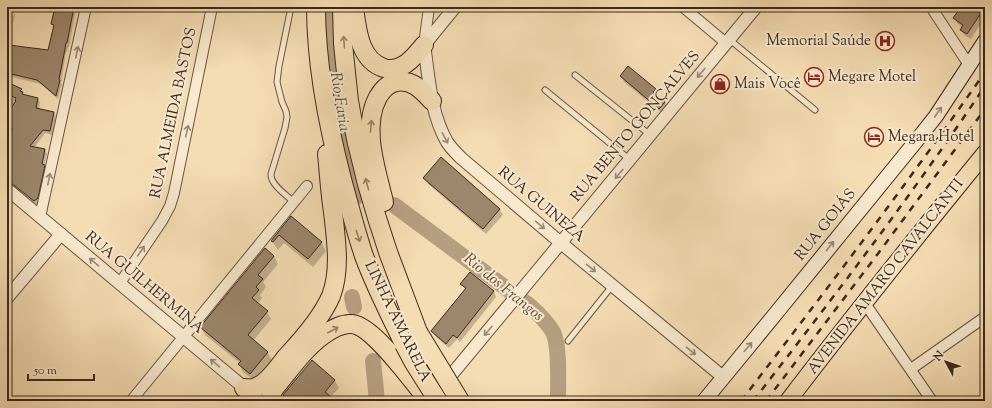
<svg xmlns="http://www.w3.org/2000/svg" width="992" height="408" font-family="'Sorts Mill Goudy',serif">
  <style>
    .shadow { fill: #0003 }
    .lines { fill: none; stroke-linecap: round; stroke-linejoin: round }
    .river { stroke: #b69f81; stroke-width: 16 }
    .building { fill: #9c866c; stroke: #3c281f }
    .service-casing { stroke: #6a5544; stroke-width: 7 }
    .minor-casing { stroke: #6a5544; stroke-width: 12 }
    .tertiary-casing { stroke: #6a5544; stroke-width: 14 }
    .secondary-casing { stroke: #3c281f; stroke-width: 16 }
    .primary-casing { stroke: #3c281f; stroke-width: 18 }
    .motorway-casing { stroke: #3c281f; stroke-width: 20 }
    .service { stroke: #f8e9ce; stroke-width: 5 }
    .minor { stroke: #f8e9ce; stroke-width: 10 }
    .tertiary { stroke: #f8e9ce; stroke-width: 12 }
    .secondary { stroke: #f8e9ce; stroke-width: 14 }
    .primary { stroke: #f5ddb3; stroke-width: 16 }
    .motorway { stroke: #f5ddb3; stroke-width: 18 }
    .rail { stroke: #3c281f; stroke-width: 2.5; stroke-dasharray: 7 7; stroke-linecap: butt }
    .motorway-bridge-casing { stroke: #3c281f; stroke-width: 20; stroke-linecap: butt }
    .motorway-bridge { stroke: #f5ddb3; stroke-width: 18 }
    .oneway { stroke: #988269 }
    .oneway2 { stroke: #9a8876 }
    .labels { text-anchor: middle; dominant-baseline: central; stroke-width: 4; stroke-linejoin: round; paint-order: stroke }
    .poi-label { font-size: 15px; fill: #3c281f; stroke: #f8e9ce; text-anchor: start }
    .street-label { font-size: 15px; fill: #3c281f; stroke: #f8e9ce }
    .water-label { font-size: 16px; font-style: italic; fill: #614c3c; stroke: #f8e9ce }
  </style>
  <rect width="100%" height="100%" fill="#f5ddb3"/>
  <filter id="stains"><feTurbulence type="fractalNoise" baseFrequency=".005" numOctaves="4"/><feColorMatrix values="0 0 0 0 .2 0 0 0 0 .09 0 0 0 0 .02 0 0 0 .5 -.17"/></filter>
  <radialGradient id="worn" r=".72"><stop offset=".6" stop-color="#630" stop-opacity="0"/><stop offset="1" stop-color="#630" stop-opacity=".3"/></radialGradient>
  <g class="shadow">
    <polygon points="56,7 78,7 78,8 76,8 69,47 68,47 67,52 66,52 61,83 62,84 58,99 41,84 7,76 7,53 49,51 54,28 52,24"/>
    <polygon points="962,7 981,7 980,9 982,10 985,15 985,17 971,39 964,35 961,30 963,27 958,24 954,18"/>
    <polygon points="7,10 13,11 15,15 13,23 12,23 14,13 12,13 10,23 7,22"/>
    <polygon points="621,76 655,89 658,95 657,96 665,102 668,108 663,114 624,82"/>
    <polygon points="7,83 21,89 23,93 23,94 38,99 40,103 39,109 54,113 56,117 52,135 45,133 34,148 45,150 47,154 44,166 46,170 39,202 36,205 14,187 11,182 13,176 7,175 7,136 26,140 7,125"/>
    <polygon points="425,178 499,209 503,215 486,234 428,184"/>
    <polygon points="291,217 321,242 326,251 313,267 284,243 278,250 272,241"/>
    <polygon points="274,256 278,264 263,282 266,287 260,295 262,298 257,304 267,312 271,319 253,341 268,353 272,360 255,381 243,372 239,364 240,363 205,335 201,327"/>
    <polygon points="470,273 494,292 496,297 460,342 457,339 449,348 435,336 432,331 466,290 462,284"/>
    <polygon points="312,361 335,381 339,388 330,398 334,401 288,401 284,395"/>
  </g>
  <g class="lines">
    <g class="river">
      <polyline points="330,7 333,62 340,119 358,196"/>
      <path d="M394,205l136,101c9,8 17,16 23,26 7,14 5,52 5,69"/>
      <polyline points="352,297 354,307"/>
      <polyline points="373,361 377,401"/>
    </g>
  </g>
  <g class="building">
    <polygon points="55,7 74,7 67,43 66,43 65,49 59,79 60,80 56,96 37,80 7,73 7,58 9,45 48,50 54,25 51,24"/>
    <polygon points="961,7 979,7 983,10 967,34 960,30 963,25 953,18"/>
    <polygon points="628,66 656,89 653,92 665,102 659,109 620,76"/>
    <polygon points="7,82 22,89 20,91 23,92 22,94 38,98 36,108 54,112 50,131 43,130 30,146 45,149 42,164 45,165 38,198 34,201 10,182 12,173 7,172 7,150 12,128 7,123 7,113 16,101 15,100 16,98 7,94"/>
    <polygon points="441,157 500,209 483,229 423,178"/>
    <polygon points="291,216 322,242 308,259 279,235 273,242 271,241"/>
    <polygon points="265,248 274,256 258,275 263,279 256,287 259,290 252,298 268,311 248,335 268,352 250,374 238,364 241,361 200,327"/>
    <polygon points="470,272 494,291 457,338 453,335 446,344 431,331 466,288 460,284"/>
    <polygon points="312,360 335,380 325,392 336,401 290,401 283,395"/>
  </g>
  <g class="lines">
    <g class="service-casing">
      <g id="service">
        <path d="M291,7l-12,59 -2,16 5,20 4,9 1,6 -2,11 -14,46c-1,10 15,21 23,28"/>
        <polyline points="730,40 815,110"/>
        <polyline points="575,75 649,134"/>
        <polyline points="545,90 629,159"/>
        <polyline points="568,341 612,286"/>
      </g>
    </g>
    <g class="minor-casing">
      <g id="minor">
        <polyline points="683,7 726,43"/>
        <polyline points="931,7 969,65"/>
        <polyline points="424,45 429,7"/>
        <polyline points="40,217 86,7"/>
        <polyline points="120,283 162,221 170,206 174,193 212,7"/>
        <polyline points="864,302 932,401"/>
        <polyline points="911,369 985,317"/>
        <polyline points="131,401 307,186"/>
      </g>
    </g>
    <g class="tertiary-casing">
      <g id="tertiary">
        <path d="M455,7l-31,38c5,32 6,67 23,97 4,6 9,11 14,16l100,85 162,134"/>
        <polyline points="7,189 260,401"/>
        <polyline points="7,298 61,234"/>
        <polyline points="443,385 756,7"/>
      </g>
    </g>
    <g class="secondary-casing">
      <polyline id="secondary" points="704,401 777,312 921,135 936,116 985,41"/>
    </g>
    <g class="primary-casing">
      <path id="primary" d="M788,401c64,-84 130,-166 197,-248"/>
    </g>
    <g class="motorway-casing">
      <g id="motorway">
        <path d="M316,7c0,60 12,119 27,176 7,25 13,49 21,73 11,30 26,59 40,88"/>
        <polyline points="342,7 343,44 349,101 356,139 367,184 377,218 388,252 418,332"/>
        <path d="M354,7c3,22 5,53 30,61 6,2 12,1 18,-2 9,-4 16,-14 22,-21"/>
        <path d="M384,202c-7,-31 -23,-74 -6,-105 4,-7 9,-13 18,-15 16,-3 26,8 36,19"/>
        <path d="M244,388c4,0 9,1 12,-1 12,-4 23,-21 30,-30 16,-17 36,-40 45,-61 10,-26 5,-57 2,-84 -3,-19 -4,-38 -6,-58"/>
        <path d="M270,401l1,-5 3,-7c15,-18 29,-39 48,-53 8,-6 20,-13 30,-12 22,2 62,60 77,77"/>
      </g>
    </g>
    <use href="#service" class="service"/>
    <use href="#minor" class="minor"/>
    <use href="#tertiary" class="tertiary"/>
    <use href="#secondary" class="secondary"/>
    <use href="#primary" class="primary"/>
    <use href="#motorway" class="motorway"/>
    <g class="rail">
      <path d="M741,401c83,-108 166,-217 244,-329"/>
      <path d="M753,401c80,-103 159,-206 232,-315"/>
      <polyline points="766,401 877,255 985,109"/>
    </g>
    <g class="motorway-bridge-casing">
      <g id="motorway-bridge">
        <polyline points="418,332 460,401"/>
        <polyline points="404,344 414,363 438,401"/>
      </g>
    </g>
    <use href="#motorway-bridge" class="motorway-bridge"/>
  </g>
  <defs><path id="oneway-shaft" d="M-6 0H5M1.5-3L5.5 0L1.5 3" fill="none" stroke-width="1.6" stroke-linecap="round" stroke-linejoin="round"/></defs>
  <g class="oneway">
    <use href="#oneway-shaft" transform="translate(344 42) rotate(-94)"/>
    <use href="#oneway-shaft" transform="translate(371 126) rotate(-85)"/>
    <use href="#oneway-shaft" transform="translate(367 184) rotate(-105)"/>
    <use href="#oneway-shaft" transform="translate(358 236) rotate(72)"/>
    <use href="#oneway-shaft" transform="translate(333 330) rotate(-27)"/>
  </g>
  <g class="oneway2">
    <use href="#oneway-shaft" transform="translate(77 52) rotate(-78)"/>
    <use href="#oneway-shaft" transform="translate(701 73) rotate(130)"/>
    <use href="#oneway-shaft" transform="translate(938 112) rotate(-56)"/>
    <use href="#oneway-shaft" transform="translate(187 131) rotate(-78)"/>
    <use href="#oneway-shaft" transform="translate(445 138) rotate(63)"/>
    <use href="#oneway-shaft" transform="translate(619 174) rotate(130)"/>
    <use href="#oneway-shaft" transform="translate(49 179) rotate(-78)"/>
    <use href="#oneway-shaft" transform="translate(540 225) rotate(40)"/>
    <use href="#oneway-shaft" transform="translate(830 246) rotate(-51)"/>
    <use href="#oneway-shaft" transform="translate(141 251) rotate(-56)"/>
    <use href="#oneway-shaft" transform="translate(94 262) rotate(-140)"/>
    <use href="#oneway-shaft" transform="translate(591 268) rotate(40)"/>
    <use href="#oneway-shaft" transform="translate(488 331) rotate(130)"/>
    <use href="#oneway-shaft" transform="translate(748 347) rotate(-50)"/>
    <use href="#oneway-shaft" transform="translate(691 351) rotate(40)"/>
    <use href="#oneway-shaft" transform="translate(215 363) rotate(-140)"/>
  </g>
  <defs>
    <g id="hospital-ring" transform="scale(1)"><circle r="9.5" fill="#f8e9ce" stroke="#8f2418" stroke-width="1.5"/><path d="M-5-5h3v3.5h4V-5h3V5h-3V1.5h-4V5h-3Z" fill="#8f2418"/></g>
    <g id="hotel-ring" transform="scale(1)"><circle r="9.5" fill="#f8e9ce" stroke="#8f2418" stroke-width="1.5"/><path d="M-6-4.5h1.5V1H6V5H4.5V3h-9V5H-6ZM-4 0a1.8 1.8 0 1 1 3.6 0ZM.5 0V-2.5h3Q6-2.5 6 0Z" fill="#8f2418"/></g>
    <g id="shop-ring" transform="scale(1)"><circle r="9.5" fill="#f8e9ce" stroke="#8f2418" stroke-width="1.5"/><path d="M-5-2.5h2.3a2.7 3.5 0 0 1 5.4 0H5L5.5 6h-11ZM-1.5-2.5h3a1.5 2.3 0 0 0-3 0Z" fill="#8f2418"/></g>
  </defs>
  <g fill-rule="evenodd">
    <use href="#hospital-ring" x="885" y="41"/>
    <use href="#hotel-ring" x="814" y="77"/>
    <use href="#shop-ring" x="720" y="84"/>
    <use href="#hotel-ring" x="874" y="137"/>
  </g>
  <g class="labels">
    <g class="poi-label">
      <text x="871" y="41" text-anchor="end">Memorial Saúde</text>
      <text x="828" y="77">Megare Motel</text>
      <text x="734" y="84">Mais Você</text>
      <text x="888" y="137">Megara Hotel</text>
    </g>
    <g class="street-label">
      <text transform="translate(174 113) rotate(-78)">RUA ALMEIDA BASTOS</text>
      <text transform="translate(636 127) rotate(-50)">RUA BENTO GONÇALVES</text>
      <text transform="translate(541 205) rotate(40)">RUA GUINEZA</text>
      <text transform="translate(826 225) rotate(-51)">RUA GOIÁS</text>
      <text transform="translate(886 277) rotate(-52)">AVENIDA AMARO CAVALCANTI</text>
      <text transform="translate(144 283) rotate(40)">RUA GUILHERMINA</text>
      <text transform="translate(397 322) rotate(64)">LINHA AMARELA</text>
    </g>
    <g class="water-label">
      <text transform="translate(339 102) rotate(81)">Rio Faria</text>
      <text transform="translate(503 288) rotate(39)">Rio dos Frangos</text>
    </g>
  </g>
  <rect width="992" height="408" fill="none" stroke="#f5ddb3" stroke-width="24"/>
  <rect x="8" y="8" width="976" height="392" fill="none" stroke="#3c281f" stroke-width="2"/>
  <rect x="12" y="12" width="968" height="384" fill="none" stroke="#3c281f"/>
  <g transform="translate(946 362) rotate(310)" stroke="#f8e9ce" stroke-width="3" paint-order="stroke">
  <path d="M0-3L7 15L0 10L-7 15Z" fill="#3c281f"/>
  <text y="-6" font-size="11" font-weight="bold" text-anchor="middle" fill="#3c281f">N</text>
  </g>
  <path d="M28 374v6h66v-6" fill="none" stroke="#3c281f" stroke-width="2"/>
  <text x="34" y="374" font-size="12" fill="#3c281f" stroke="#f8e9ce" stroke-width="3" paint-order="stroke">50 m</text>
  <rect width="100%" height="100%" filter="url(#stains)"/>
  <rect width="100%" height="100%" fill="url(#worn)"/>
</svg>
